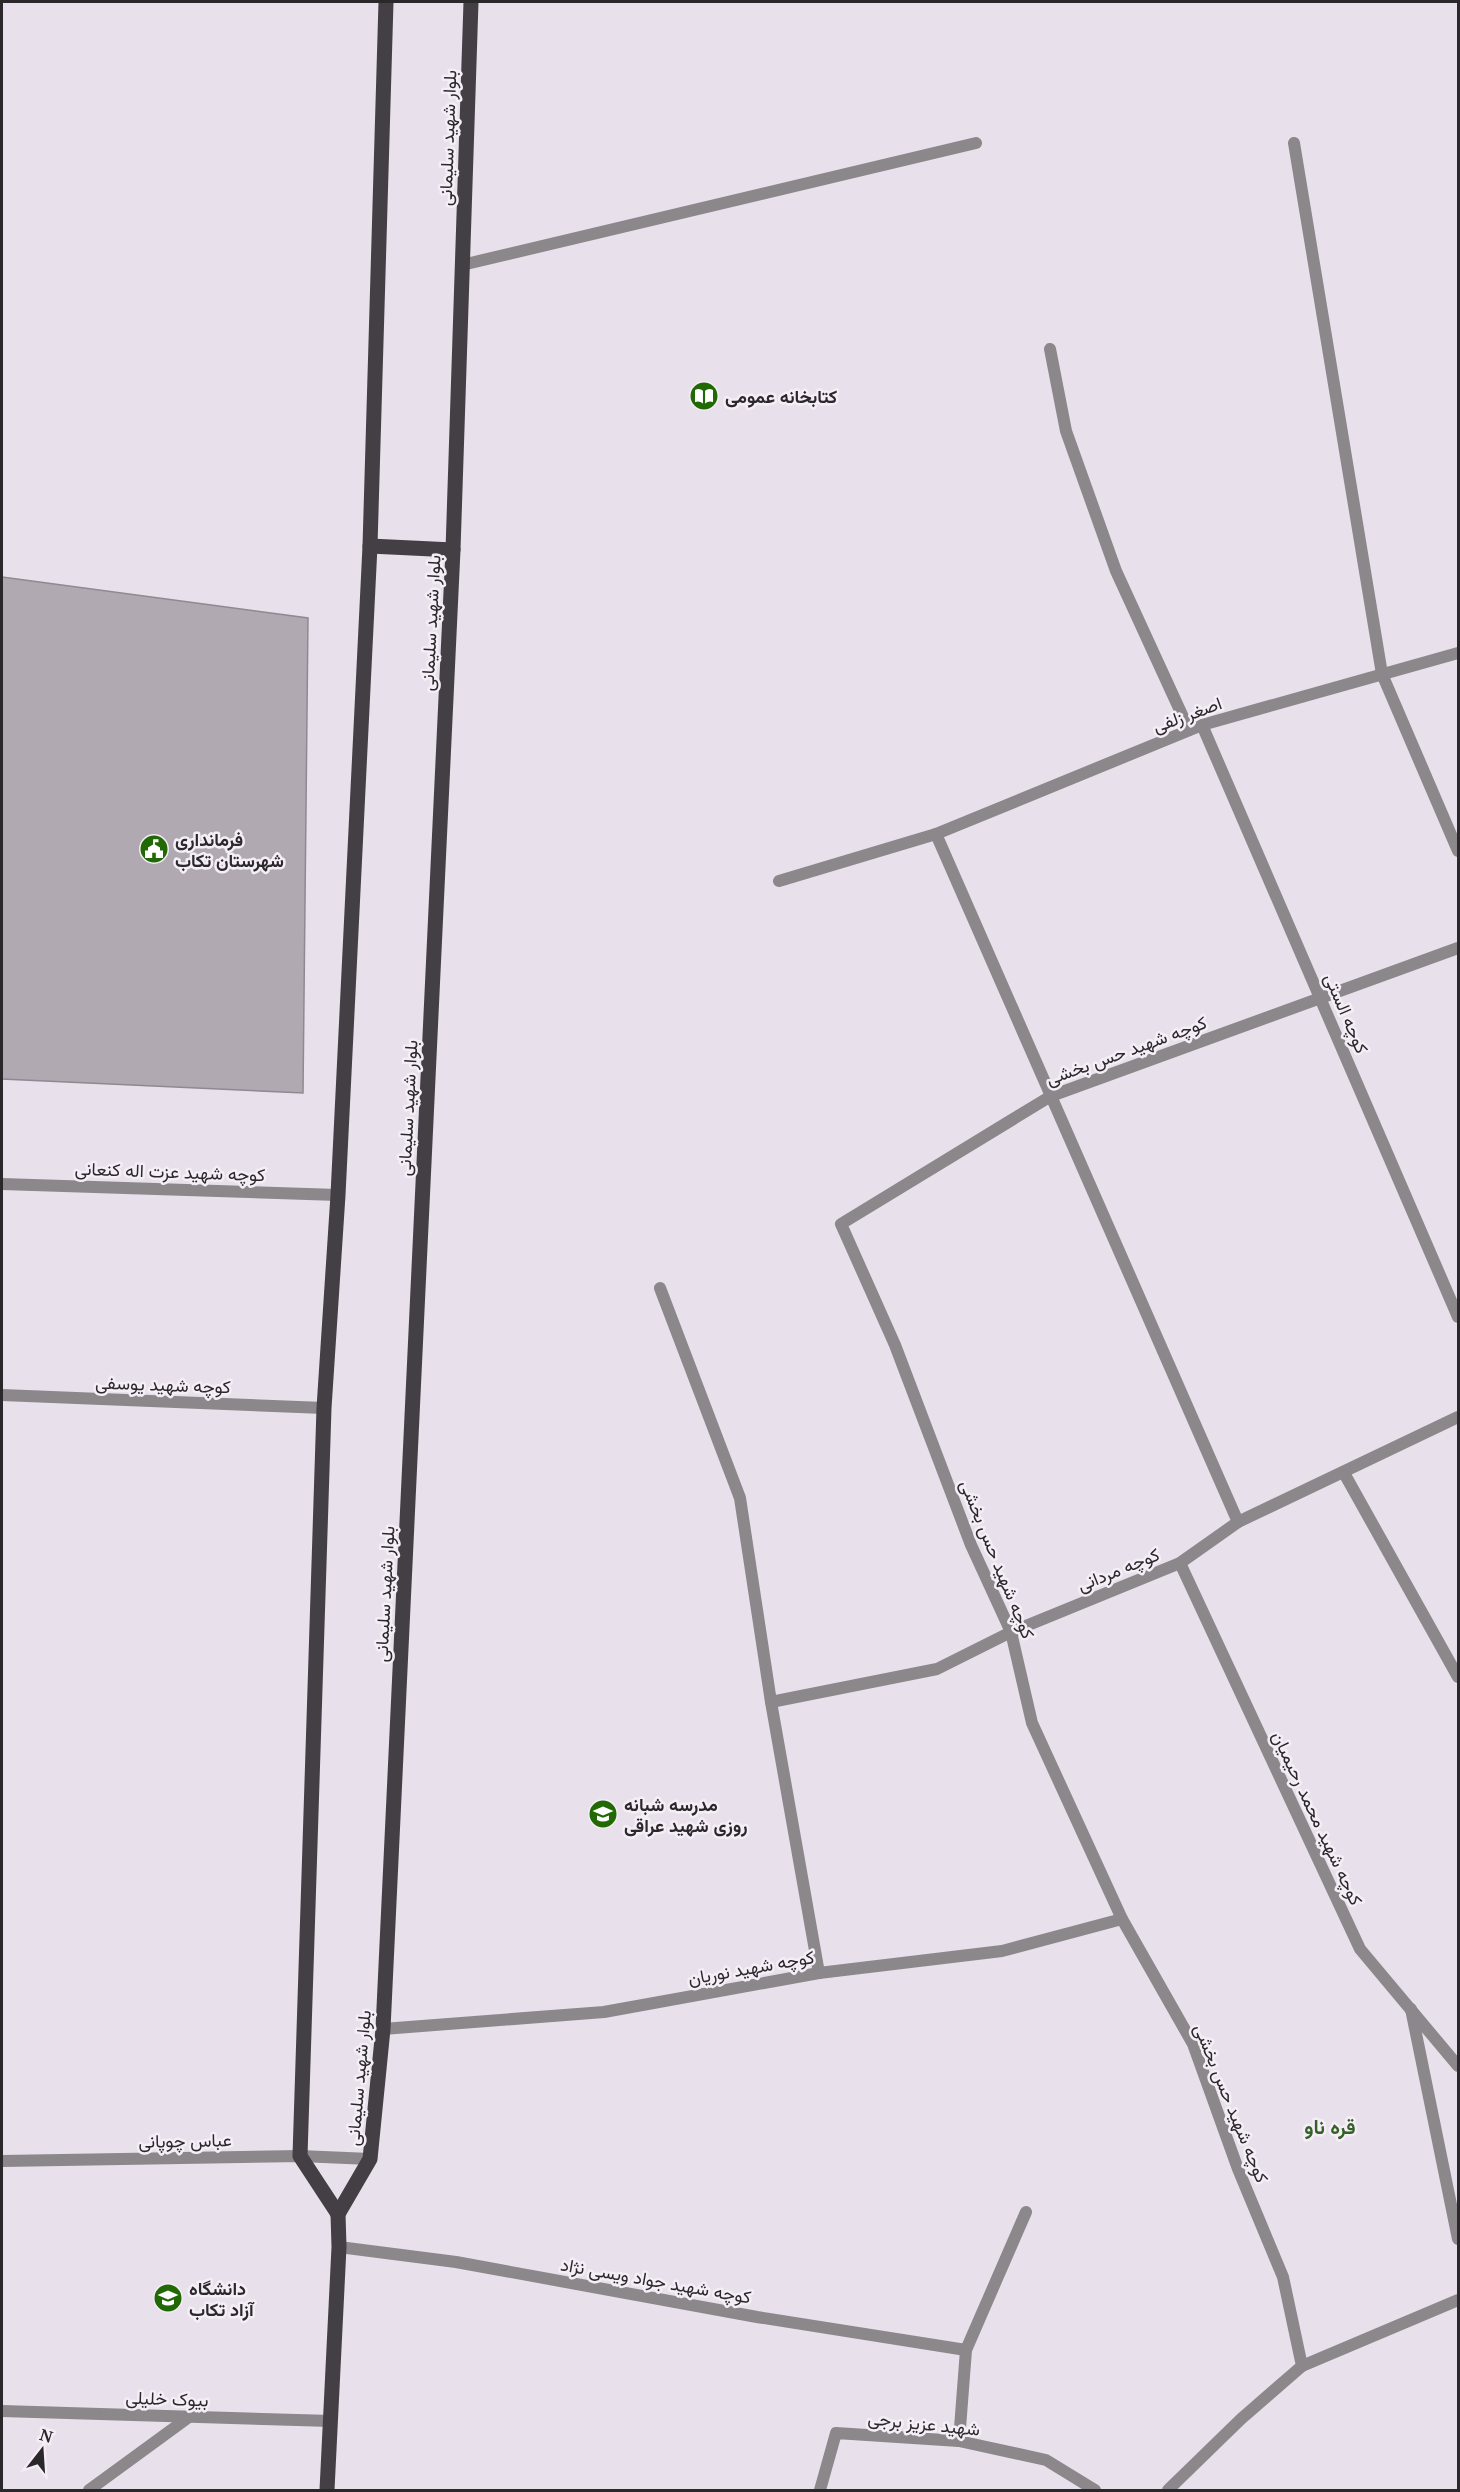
<svg xmlns="http://www.w3.org/2000/svg" width="1460" height="2492" font-family="'Noto Serif',Vazirmatn,serif">
  <style>
    .building { fill: #b0a9b2; stroke: #908992; stroke-width: 1.5 }
    .lines { fill: none; stroke-linecap: round; stroke-linejoin: round }
    .lane { stroke: #8b878b; stroke-width: 12 }
    .street { stroke: #8b878b; stroke-width: 12 }
    .primary { stroke: #443e45; stroke-width: 15 }
    .labels { text-anchor: middle; dominant-baseline: central; stroke-width: 5; stroke-linejoin: round; paint-order: stroke }
    .street-label { font-size: 18px; fill: #2b282c; stroke: #f5eef7 }
    .poi-label { font-size: 18px; font-weight: bold; fill: #2b282c; stroke: #f5eef7; text-anchor: start }
    .neighbourhood-label { font-size: 20px; font-weight: bold; fill: #346128; stroke: #f5eef7 }
  </style>
  <rect width="100%" height="100%" fill="#e8e0ea"/>
  <polygon class="building" points="2,577 308,618 303,1093 2,1079"/>
  <g class="lines">
    <g class="lane">
      <polyline points="1382,674 1458,851"/>
      <polyline points="1202,725 1458,1317"/>
      <polyline points="936,834 1238,1522"/>
      <polyline points="1344,1473 1458,1677"/>
      <polyline points="1180,1563 1360,1949 1458,2066"/>
    </g>
    <g class="street">
      <polyline points="1294,143 1382,674"/>
      <polyline points="462,265 976,143"/>
      <polyline points="1050,349 1066,431 1116,571 1189,730"/>
      <polyline points="779,881 936,834 1202,725 1458,653"/>
      <polyline points="2,1184 338,1195"/>
      <polyline points="660,1288 740,1498 771,1702 819,1973"/>
      <polyline points="2,1395 324,1408"/>
      <polyline points="771,1702 937,1669 1011,1632 1180,1563 1238,1522 1458,1417"/>
      <polyline points="1411,2009 1458,2239"/>
      <polyline points="383,2029 604,2012 819,1973 1002,1951 1122,1919"/>
      <polyline points="2,2161 300,2156 370,2159"/>
      <polyline points="339,2247 456,2262 757,2317 966,2350"/>
      <polyline points="1302,2366 1458,2300"/>
      <polyline points="2,2411 331,2421"/>
      <polyline points="959,2441 966,2350 1026,2212"/>
      <polyline points="89,2490 189,2417"/>
      <polyline points="820,2490 836,2433 959,2441 1046,2460 1095,2490"/>
      <polyline points="1168,2490 1241,2419 1302,2366 1283,2277 1238,2169 1193,2044 1122,1919 1032,1723 1011,1632 971,1545 895,1345 841,1224 1051,1096 1458,948"/>
    </g>
    <g class="primary">
      <polyline points="370,546 453,550"/>
      <polyline points="338,2214 300,2156 324,1408 338,1195 370,546 386,2"/>
      <polyline points="338,2214 370,2159 383,2029 453,550 471,2"/>
      <polyline points="327,2490 339,2247 338,2214"/>
    </g>
  </g>
  <defs>
    <g id="library-disc" transform="scale(1.5)"><circle r="9.5" fill="#216904" stroke="#f5eef7"/><path d="M-6-4Q-3-5.5-.7-3.5V5Q-3 3-6 4ZM6-4Q3-5.5 .7-3.5V5Q3 3 6 4Z" fill="#fff"/></g>
    <g id="civic-disc" transform="scale(1.5)"><circle r="9.5" fill="#216904" stroke="#f5eef7"/><path d="M-.6-6.5H3V-4.5H.6V-3L4-1V1h2V6H-6V1h2V-1L-.6-3ZM-1.2 2.5V6h2.4V2.5Z" fill="#fff"/></g>
    <g id="school-disc" transform="scale(1.5)"><circle r="9.5" fill="#216904" stroke="#f5eef7"/><path d="M0-5L7-2L0 1L-7-2ZM-4 1L0 2.5L4 1V4Q0 6-4 4Z" fill="#fff"/></g>
    <g id="university-disc" transform="scale(1.5)"><circle r="9.5" fill="#216904" stroke="#f5eef7"/><path d="M0-5L7-2L0 1L-7-2ZM-4 1L0 2.5L4 1V4Q0 6-4 4Z" fill="#fff"/></g>
  </defs>
  <g fill-rule="evenodd">
    <use href="#library-disc" x="704" y="396"/>
    <use href="#civic-disc" x="154" y="849"/>
    <use href="#school-disc" x="603" y="1814"/>
    <use href="#university-disc" x="168" y="2298"/>
  </g>
  <g class="labels">
    <g class="street-label">
      <text transform="translate(447 138) rotate(-88)">بلوار شهید سلیمانی</text>
      <text transform="translate(430 623) rotate(-87)">بلوار شهید سلیمانی</text>
      <text transform="translate(1187 714) rotate(-20)">اصغر زلفی</text>
      <text transform="translate(1347 1013) rotate(67)">کوچه الستی</text>
      <text transform="translate(1126 1050) rotate(-20)">کوچه شهید حس بخشی</text>
      <text transform="translate(407 1108) rotate(-87)">بلوار شهید سلیمانی</text>
      <text transform="translate(170 1171) rotate(2)">کوچه شهید عزت اله کنعانی</text>
      <text transform="translate(163 1384) rotate(2)">کوچه شهید یوسفی</text>
      <text transform="translate(998 1559) rotate(68)">کوچه شهید حس بخشی</text>
      <text transform="translate(1118 1569) rotate(-22)">کوچه مردانی</text>
      <text transform="translate(384 1594) rotate(-87)">بلوار شهید سلیمانی</text>
      <text transform="translate(1318 1818) rotate(65)">کوچه شهید محمد رحیمیان</text>
      <text transform="translate(751 1967) rotate(-10)">کوچه شهید نوریان</text>
      <text transform="translate(358 2078) rotate(-85)">بلوار شهید سلیمانی</text>
      <text transform="translate(1232 2103) rotate(68)">کوچه شهید حس بخشی</text>
      <text transform="translate(185 2140) rotate(-1)">عباس چوپانی</text>
      <text transform="translate(656 2280) rotate(10)">کوچه شهید جواد ویسی نژاد</text>
      <text transform="translate(167 2398) rotate(2)">بیوک خلیلی</text>
      <text transform="translate(924 2423) rotate(6)">شهید عزیز برجی</text>
    </g>
    <g class="poi-label">
      <text x="725" y="396">کتابخانه عمومی</text>
      <text x="175" y="839">فرمانداری<tspan x="175" dy="21">شهرستان تکاب</tspan></text>
      <text x="624" y="1804">مدرسه شبانه<tspan x="624" dy="21">روزی شهید عراقی</tspan></text>
      <text x="189" y="2288">دانشگاه<tspan x="189" dy="21">آزاد تکاب</tspan></text>
    </g>
    <g class="neighbourhood-label">
      <text x="1330" y="2126">قره ناو</text>
    </g>
  </g>
  <rect width="1460" height="2492" fill="none" stroke="#2b282c" stroke-width="6"/>
  <g transform="translate(42 2450) rotate(17)" stroke="#f5eef7" stroke-width="4.5" paint-order="stroke">
  <path d="M0-4.5L10 22L0 15L-10 22Z" fill="#2b282c"/>
  <text y="-9" font-size="16" font-weight="bold" text-anchor="middle" fill="#2b282c">N</text>
  </g>
</svg>
